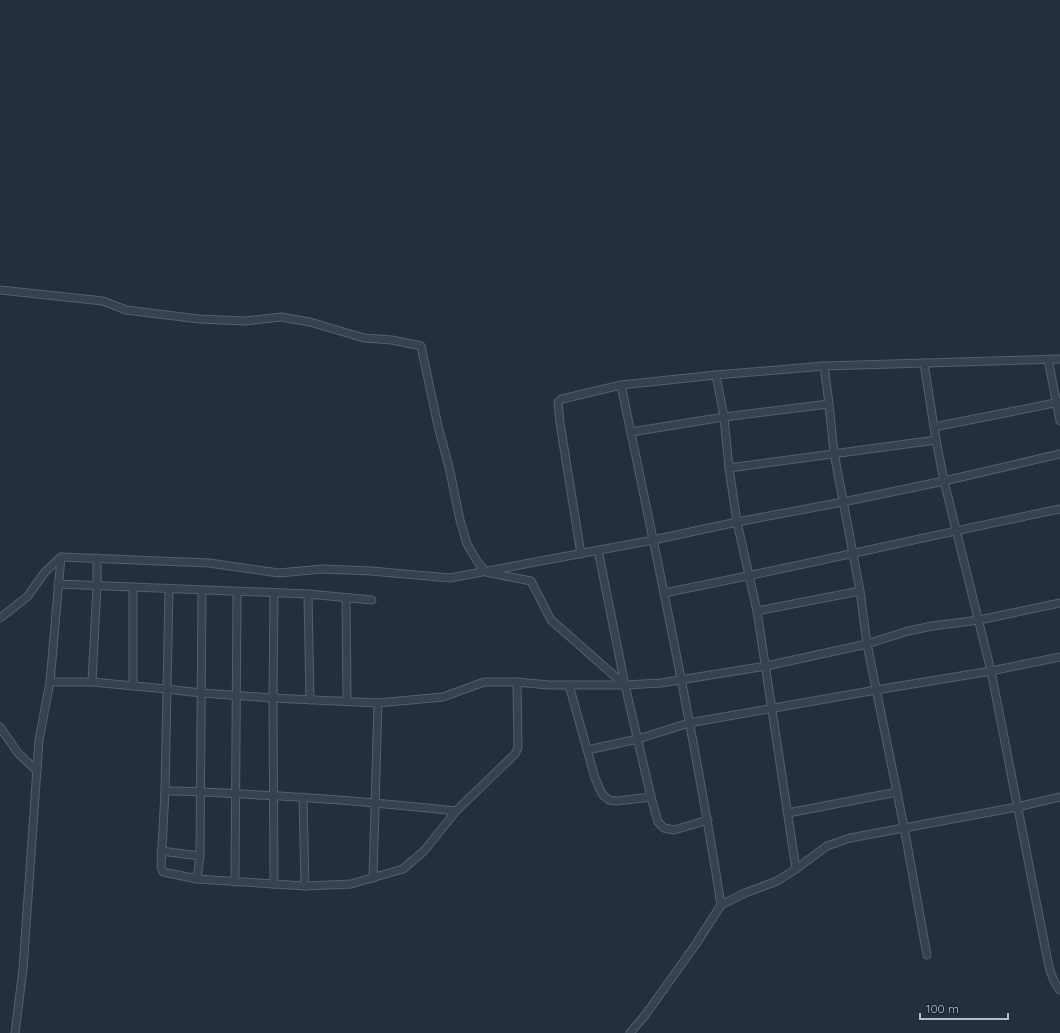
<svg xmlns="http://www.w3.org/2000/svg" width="1060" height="1033" font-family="Quicksand,sans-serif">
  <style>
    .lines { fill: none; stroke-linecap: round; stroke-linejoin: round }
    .street-casing { stroke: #565f6c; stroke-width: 9 }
    .street { stroke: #38414e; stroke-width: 7 }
  </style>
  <rect width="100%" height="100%" fill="#242f3e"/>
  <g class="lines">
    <g class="street-casing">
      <g id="street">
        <polyline points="0,290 103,301 126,310 199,319 245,321 281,317 310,322 364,338 392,340 421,346 438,426 449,467 460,520 467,544 477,561 486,572 531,581 551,620 625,685 661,683 766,666 867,644 908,631 932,626 979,620 1060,603"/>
        <polyline points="1048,359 1060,421"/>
        <path d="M924,363l12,77 8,41 47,190 57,291c2,9 5,21 12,28"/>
        <polyline points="824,366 829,404 834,453 860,591 867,644 904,827 927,955"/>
        <polyline points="716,375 724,417 729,468 737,522 757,611 796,869"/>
        <path d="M621,385c36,173 73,346 100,520"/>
        <polyline points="934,427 1060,402"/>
        <polyline points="631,432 724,417 829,404"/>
        <polyline points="729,468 936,440"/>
        <polyline points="598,550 625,685 651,797 658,822 664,828 674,830 708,820"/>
        <polyline points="581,554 560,423 558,402 562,399 621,385 716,375 824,366 1060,359"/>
        <polyline points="58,584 308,594 372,600"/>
        <polyline points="169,589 165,791 161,867 163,872 197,879 305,886 351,884 403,869 424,851 456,811 515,754 518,748 517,682"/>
        <polyline points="274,593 273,698 274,884"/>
        <path d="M664,593c132,-26 264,-57 396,-84"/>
        <polyline points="308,594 310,700"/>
        <polyline points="346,598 347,701"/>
        <polyline points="757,611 860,591"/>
        <polyline points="0,618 27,597 45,572 61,557 209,563 279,573 322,569 371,571 450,578 653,540 737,522 843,502 944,481 1060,454"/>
        <polyline points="50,682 61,557"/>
        <polyline points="92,682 97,586 97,558"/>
        <polyline points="569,685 595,778 602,794 609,800 617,801 651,797"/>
        <polyline points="133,686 133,587"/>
        <polyline points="0,727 18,753 37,771"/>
        <polyline points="587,750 638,739 689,723 876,690 991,671 1060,657"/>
        <path d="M165,791c32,0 63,2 94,4 66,3 131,9 197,16"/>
        <polyline points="303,797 305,886"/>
        <polyline points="788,813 897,792"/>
        <polyline points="161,851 200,856"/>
        <polyline points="373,878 378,703"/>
        <polyline points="197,879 200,856 202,590"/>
        <polyline points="235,882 237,592"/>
        <polyline points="15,1033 23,969 39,740 50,682 92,682 166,689 201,693 273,698 378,703 443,697 484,682 517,682 549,685 625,685"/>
        <polyline points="630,1033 646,1014 696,944 721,905 745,893 777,881 796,869 827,846 850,838 1017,807 1060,797"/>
      </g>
    </g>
    <use href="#street" class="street"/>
  </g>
  <path d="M920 1013v6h88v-6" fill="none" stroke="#b4bcc9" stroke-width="2"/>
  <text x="926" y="1013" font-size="12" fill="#b4bcc9" stroke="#1d2633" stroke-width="3" paint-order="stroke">100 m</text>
</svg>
